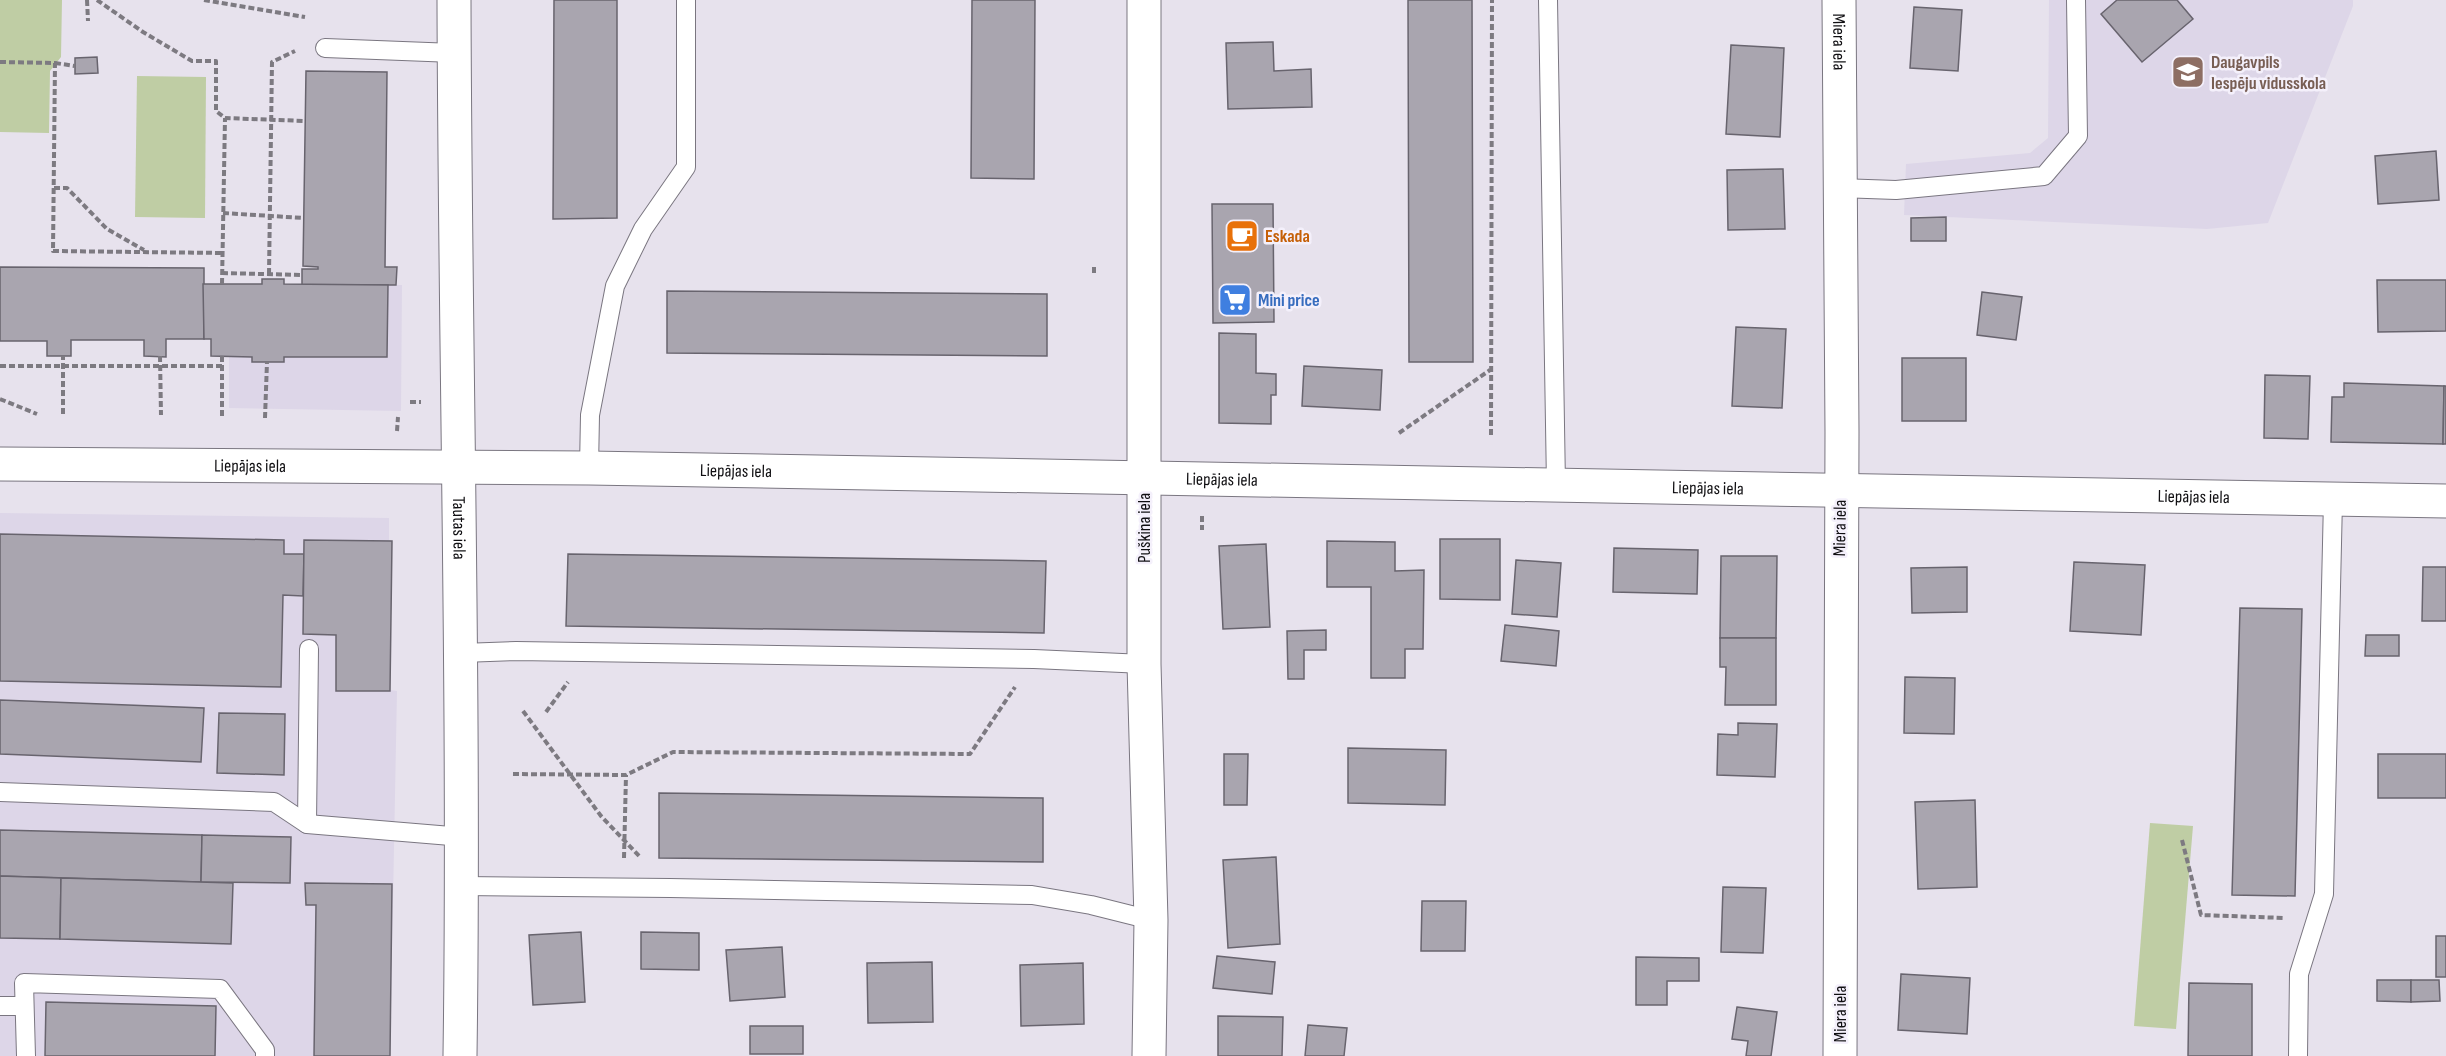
<svg xmlns="http://www.w3.org/2000/svg" width="2446" height="1056" font-family="'Sofia Sans Condensed',sans-serif">
  <style>
    .built { fill: #ddd6e8 }
    .green { fill: #bfcda4 }
    .building { fill: #a9a5af; stroke: #68646e; stroke-width: 1.5 }
    .lines { fill: none; stroke-linecap: round; stroke-linejoin: round }
    .service-casing { stroke: #7a7680; stroke-width: 20 }
    .minor-casing { stroke: #7a7680; stroke-width: 35 }
    .path { stroke: #7d7a81; stroke-width: 4; stroke-dasharray: 6 3; stroke-linecap: butt }
    .service { stroke: #fff; stroke-width: 18 }
    .minor { stroke: #fff; stroke-width: 33 }
    .labels { text-anchor: middle; dominant-baseline: central; stroke-width: 5; stroke-linejoin: round; paint-order: stroke }
    .street-label { font-size: 18px; fill: #100f12; stroke: #f4f0fb }
    .education-label { font-size: 18px; font-weight: bold; fill: #785e54; stroke: #f4f0fb; text-anchor: start }
    .food-label { font-size: 18px; font-weight: bold; fill: #c56008; stroke: #f4f0fb; text-anchor: start }
    .shop-label { font-size: 18px; font-weight: bold; fill: #366cbe; stroke: #f4f0fb; text-anchor: start }
  </style>
  <rect width="100%" height="100%" fill="#e7e2ed"/>
  <g class="built">
    <polygon points="2049,0 2353,0 2353,6 2268,223 2207,229 1904,215 1906,164 2030,153 2048,138"/>
    <polygon points="203,284 402,285 401,411 229,408 229,357 211,356 211,339 204,339"/>
    <polygon points="0,513 389,518 389,540 392,541 390,690 397,691 390,1056 0,1056"/>
  </g>
  <g class="green">
    <polygon points="0,0 62,0 61,57 50,71 49,133 0,132"/>
    <polygon points="137,76 206,77 205,218 135,217"/>
    <polygon points="2150,823 2193,826 2176,1029 2134,1026"/>
  </g>
  <g class="building">
    <polygon points="554,0 617,0 617,218 553,219"/>
    <polygon points="972,0 1035,0 1034,179 971,178"/>
    <polygon points="1408,0 1472,0 1473,362 1409,362"/>
    <polygon points="2117,0 2177,0 2193,19 2142,62 2101,14"/>
    <polygon points="1914,7 1962,10 1958,71 1910,68"/>
    <polygon points="1273,42 1274,71 1311,69 1312,107 1228,109 1226,43"/>
    <polygon points="1731,45 1784,48 1780,137 1726,134"/>
    <polygon points="97,57 98,73 75,74 75,58"/>
    <polygon points="306,71 387,72 385,267 397,267 396,285 302,285 302,269 318,269 318,267 303,266"/>
    <polygon points="2436,151 2439,200 2378,204 2375,156"/>
    <polygon points="1783,169 1785,229 1728,230 1727,170"/>
    <polygon points="1212,204 1273,204 1274,322 1213,323"/>
    <polygon points="1946,217 1946,241 1911,241 1911,218"/>
    <polygon points="0,267 204,268 204,339 166,339 166,357 144,356 144,340 71,340 71,356 47,356 47,341 0,341"/>
    <polygon points="262,279 284,279 284,284 388,285 387,357 284,357 284,362 252,362 252,357 211,356 211,339 204,339 203,284 262,284"/>
    <polygon points="2377,280 2446,280 2446,331 2378,332"/>
    <polygon points="667,291 1047,294 1047,356 667,353"/>
    <polygon points="1982,292 2022,297 2016,340 1977,335"/>
    <polygon points="1736,327 1786,329 1782,408 1732,406"/>
    <polygon points="1219,333 1256,334 1256,373 1276,374 1276,395 1271,395 1271,424 1219,423"/>
    <rect x="1902" y="358" width="64" height="63"/>
    <polygon points="1304,366 1382,370 1380,410 1302,406"/>
    <polygon points="2265,375 2310,376 2308,439 2264,438"/>
    <polygon points="2344,383 2444,386 2443,444 2331,442 2332,397 2344,397"/>
    <polygon points="2444,386 2446,386 2446,444 2443,444"/>
    <polygon points="0,534 284,540 284,554 304,554 303,596 283,595 281,687 0,681"/>
    <polygon points="1440,539 1500,539 1500,600 1440,599"/>
    <polygon points="304,540 392,541 390,691 336,691 336,635 303,634"/>
    <polygon points="1327,541 1395,542 1395,571 1424,570 1423,649 1405,649 1405,678 1371,678 1371,587 1327,587"/>
    <polygon points="1266,544 1270,627 1223,629 1219,546"/>
    <polygon points="1614,548 1698,550 1697,594 1613,592"/>
    <polygon points="568,554 1046,561 1044,633 566,626"/>
    <polygon points="1721,556 1777,556 1776,638 1720,638"/>
    <polygon points="1516,560 1561,563 1557,617 1512,614"/>
    <polygon points="2074,562 2145,565 2141,635 2070,631"/>
    <polygon points="1967,567 1967,612 1912,613 1911,568"/>
    <polygon points="2423,567 2446,567 2446,621 2422,621"/>
    <polygon points="2240,608 2302,609 2295,896 2232,895"/>
    <polygon points="1505,625 1559,631 1556,666 1501,661"/>
    <polygon points="1326,630 1326,650 1304,650 1304,679 1288,679 1287,631"/>
    <polygon points="2366,635 2399,635 2399,656 2365,656"/>
    <polygon points="1720,638 1776,638 1776,705 1725,705 1726,667 1720,667"/>
    <polygon points="1905,677 1955,678 1954,734 1904,733"/>
    <polygon points="0,700 204,708 201,762 0,754"/>
    <polygon points="219,713 285,714 284,775 217,773"/>
    <polygon points="1738,723 1777,724 1775,777 1717,775 1718,734 1738,735"/>
    <polygon points="1348,748 1446,750 1445,805 1348,803"/>
    <polygon points="1224,754 1248,754 1247,805 1224,805"/>
    <rect x="2378" y="754" width="68" height="44"/>
    <polygon points="659,793 1043,798 1043,862 659,858"/>
    <polygon points="1975,800 1977,887 1918,889 1915,802"/>
    <polygon points="0,830 202,835 201,882 0,876"/>
    <polygon points="202,835 291,837 290,883 201,882"/>
    <polygon points="1276,857 1280,944 1228,948 1223,860"/>
    <polygon points="0,876 61,878 60,939 0,938"/>
    <polygon points="61,878 233,883 231,944 60,939"/>
    <polygon points="305,883 392,884 390,1056 314,1056 316,905 306,905"/>
    <polygon points="1723,887 1766,888 1763,953 1721,952"/>
    <polygon points="1422,901 1466,901 1465,951 1421,951"/>
    <polygon points="581,932 585,1002 533,1005 529,935"/>
    <polygon points="641,932 699,933 699,970 641,969"/>
    <rect x="2436" y="936" width="10" height="41"/>
    <polygon points="782,947 785,997 730,1001 726,950"/>
    <polygon points="1217,956 1275,962 1272,994 1213,988"/>
    <polygon points="1636,957 1699,958 1699,981 1667,981 1667,1005 1636,1005"/>
    <polygon points="932,962 933,1022 868,1023 867,963"/>
    <polygon points="1083,963 1084,1024 1021,1026 1020,965"/>
    <polygon points="1901,974 1970,978 1967,1034 1898,1030"/>
    <polygon points="2377,980 2411,980 2411,1002 2377,1001"/>
    <polygon points="2411,980 2439,980 2440,1001 2411,1002"/>
    <polygon points="2189,983 2252,984 2252,1056 2188,1056"/>
    <polygon points="46,1002 216,1006 215,1056 45,1056"/>
    <polygon points="1737,1007 1777,1012 1771,1056 1746,1056 1748,1041 1732,1039"/>
    <polygon points="1218,1016 1283,1017 1282,1056 1218,1056"/>
    <polygon points="1308,1025 1347,1028 1344,1056 1305,1056"/>
    <rect x="750" y="1026" width="53" height="28"/>
  </g>
  <g class="lines">
    <g class="service-casing">
      <g id="service">
        <polyline points="1548,0 1556,485"/>
        <polyline points="325,48 454,53"/>
        <polyline points="1839,188 1896,190 2044,176 2078,136 2076,0"/>
        <polyline points="589,468 590,415 615,286 643,229 686,167 686,0"/>
        <polyline points="462,653 516,651 1034,659 1144,664"/>
        <polyline points="0,792 274,802 307,824 463,837"/>
        <polyline points="307,824 309,649"/>
        <polyline points="462,886 670,888 1032,895 1091,905 1151,920"/>
        <polyline points="0,1006 24,1006"/>
        <polyline points="26,1056 24,983 220,989 265,1050 265,1056"/>
        <polyline points="2298,1056 2299,974 2324,894 2333,500"/>
      </g>
    </g>
    <g class="minor-casing">
      <g id="minor">
        <path id="s1" d="M454,0c1,352 11,704 6,1056"/>
        <polyline points="1144,0 1144,664 1151,920 1149,1056"/>
        <path id="s2" d="M1839,0l3,432 -2,624"/>
        <path id="s3" d="M0,464l589,4 1857,33"/>
      </g>
    </g>
    <g class="path">
      <polyline points="87,0 88,21"/>
      <polyline points="97,0 143,32 192,61 216,61 216,111 225,118 305,121"/>
      <polyline points="204,0 305,17"/>
      <polyline points="0,62 55,63 53,251 223,253"/>
      <polyline points="55,63 75,66"/>
      <polyline points="54,188 67,188 107,229 144,250"/>
      <polyline points="223,213 303,218"/>
      <polyline points="222,273 302,275"/>
      <polyline points="1094,273 1094,267"/>
      <polyline points="269,274 272,62 295,51"/>
      <polyline points="222,284 225,118"/>
      <polyline points="160,356 161,415"/>
      <polyline points="0,366 222,366"/>
      <polyline points="0,399 37,414"/>
      <polyline points="410,402 421,402"/>
      <polyline points="63,414 63,356"/>
      <polyline points="222,416 222,356"/>
      <polyline points="265,418 267,362"/>
      <polyline points="397,431 398,417"/>
      <polyline points="1399,433 1490,370"/>
      <polyline points="1491,435 1492,0"/>
      <polyline points="1202,516 1202,530"/>
      <polyline points="523,711 601,816 640,857"/>
      <polyline points="546,712 568,682"/>
      <polyline points="513,774 626,775 673,752 970,754 1015,687"/>
      <polyline points="2182,840 2201,915 2285,918"/>
      <polyline points="624,858 626,775"/>
    </g>
    <use href="#service" class="service"/>
    <use href="#minor" class="minor"/>
  </g>
  <defs>
    <g id="school-square" transform="scale(1.725)"><rect x="-9" y="-9" width="18" height="18" rx="4" fill="#8d6e63" stroke="#f4f0fb"/><path d="M0-5L7-2L0 1L-7-2ZM-4 1L0 2.5L4 1V4Q0 6-4 4Z" fill="#fff"/></g>
    <g id="cafe-square" transform="scale(1.725)"><rect x="-9" y="-9" width="18" height="18" rx="4" fill="#e8710a" stroke="#f4f0fb"/><path d="M-5.5-4.5H6V0H3Q3 3.5 0 3.5H-2.5Q-5.5 3.5-5.5 0ZM3-3.2v2h1.7v-2ZM-6 4.5H4V6H-6Z" fill="#fff"/></g>
    <g id="supermarket-square" transform="scale(1.725)"><rect x="-9" y="-9" width="18" height="18" rx="4" fill="#3f7fe0" stroke="#f4f0fb"/><path d="M-6-5.5h2.5l.6 2H6L4.5 2H-2.5L-4.4-4H-6ZM-1.5 3.2a1.3 1.3 0 1 0 .1 0ZM3 3.2a1.3 1.3 0 1 0 .1 0Z" fill="#fff"/></g>
  </defs>
  <g fill-rule="evenodd">
    <use href="#school-square" x="2188" y="72"/>
    <use href="#cafe-square" x="1242" y="236"/>
    <use href="#supermarket-square" x="1235" y="300"/>
  </g>
  <g class="labels">
    <g class="street-label">
      <text stroke="none"><textPath href="#s2" startOffset="42">Miera iela</textPath></text>
      <text stroke="none"><textPath href="#s3" startOffset="250">Liepājas iela</textPath></text>
      <text stroke="none"><textPath href="#s3" startOffset="736">Liepājas iela</textPath></text>
      <text stroke="none"><textPath href="#s3" startOffset="1222">Liepājas iela</textPath></text>
      <text stroke="none"><textPath href="#s3" startOffset="1708">Liepājas iela</textPath></text>
      <text stroke="none"><textPath href="#s3" startOffset="2194">Liepājas iela</textPath></text>
      <text stroke="none"><textPath href="#s1" startOffset="528">Tautas iela</textPath></text>
      <text transform="translate(1144 528) rotate(-90)">Puškina iela</text>
      <text transform="translate(1840 528) rotate(-89)">Miera iela</text>
      <text transform="translate(1840 1014) rotate(-90)">Miera iela</text>
    </g>
    <g class="education-label">
      <text x="2211" y="62">Daugavpils<tspan x="2211" dy="21">Iespēju vidusskola</tspan></text>
    </g>
    <g class="food-label">
      <text x="1265" y="236">Eskada</text>
    </g>
    <g class="shop-label">
      <text x="1258" y="300">Mini price</text>
    </g>
  </g>
</svg>
